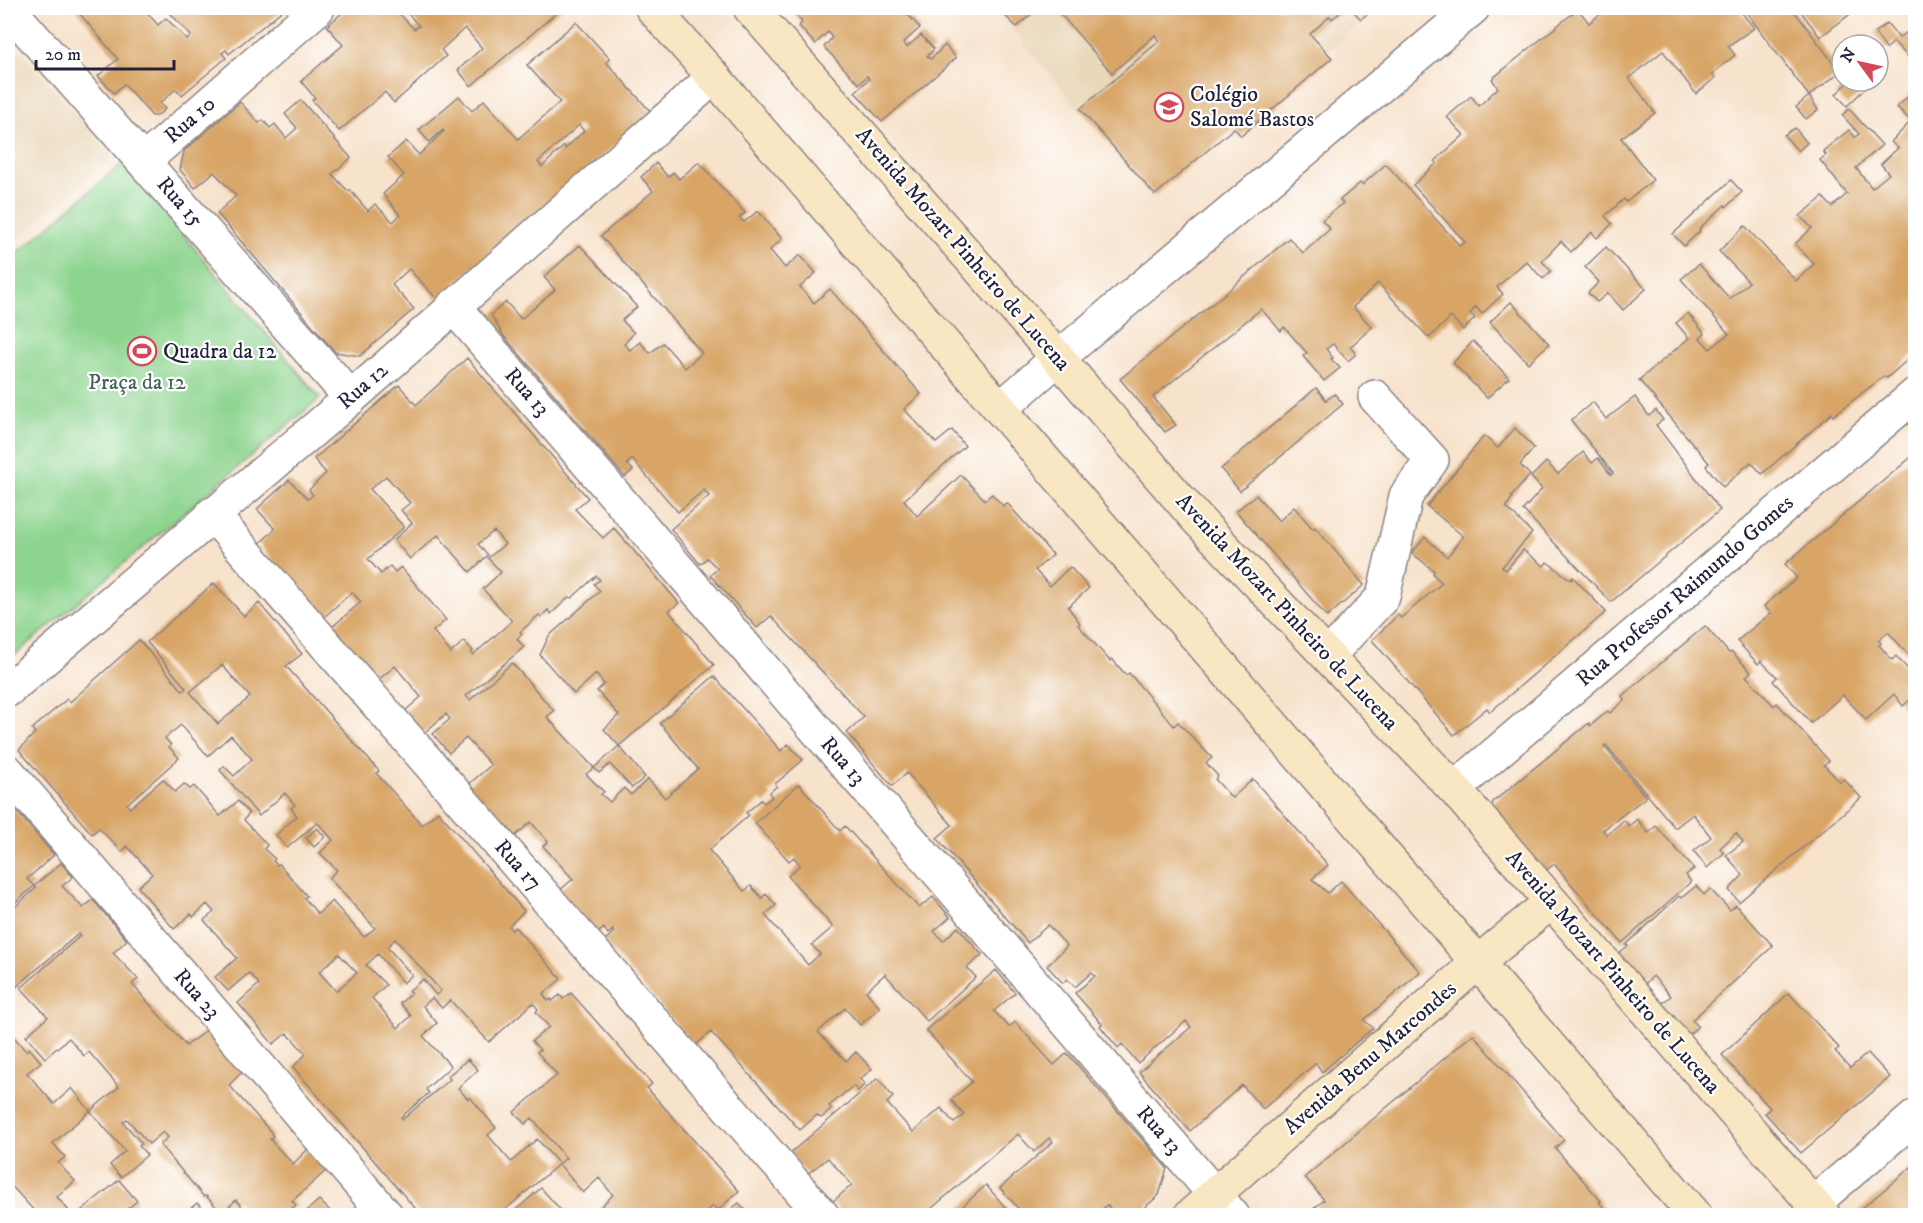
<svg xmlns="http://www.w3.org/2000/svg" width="1923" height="1223" font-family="'IM FELL DW Pica',serif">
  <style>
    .built { fill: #ead8ba }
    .green { fill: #8dd48e; stroke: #587b64; stroke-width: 1.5 }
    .building { fill: #d8a566; fill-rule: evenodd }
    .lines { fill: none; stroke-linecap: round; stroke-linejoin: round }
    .street-casing { stroke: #8c8283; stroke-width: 36 }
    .secondary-casing { stroke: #8c8283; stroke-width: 36 }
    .street { stroke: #fff; stroke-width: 33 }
    .secondary { stroke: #f9e7c3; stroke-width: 33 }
    .labels { text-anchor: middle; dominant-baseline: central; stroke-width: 4.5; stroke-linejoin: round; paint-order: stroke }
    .poi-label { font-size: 22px; fill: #22223b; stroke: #fff; text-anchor: start }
    .street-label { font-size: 22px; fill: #22223b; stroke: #fff }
    .park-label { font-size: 22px; fill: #476058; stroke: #fff }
  </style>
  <rect width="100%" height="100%" fill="#fff"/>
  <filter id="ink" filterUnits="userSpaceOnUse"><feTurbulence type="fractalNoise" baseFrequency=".0167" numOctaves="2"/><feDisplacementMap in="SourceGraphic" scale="12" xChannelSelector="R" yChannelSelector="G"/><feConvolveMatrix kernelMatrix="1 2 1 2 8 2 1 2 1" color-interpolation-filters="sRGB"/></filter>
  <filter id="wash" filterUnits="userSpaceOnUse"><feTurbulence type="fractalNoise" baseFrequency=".008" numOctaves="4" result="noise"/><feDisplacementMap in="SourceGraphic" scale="24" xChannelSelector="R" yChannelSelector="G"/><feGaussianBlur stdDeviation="1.35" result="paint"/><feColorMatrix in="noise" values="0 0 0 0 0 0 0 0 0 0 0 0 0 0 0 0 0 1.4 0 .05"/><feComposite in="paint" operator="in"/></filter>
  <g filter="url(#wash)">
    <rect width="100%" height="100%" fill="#f7e2cb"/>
    <g class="built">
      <polygon points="1008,8 1378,8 1153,199 1000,14"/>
      <polygon points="8,37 113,157 8,246"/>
    </g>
    <polygon class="green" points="123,163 320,398 8,661 8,261"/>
    <g id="blocks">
      <g class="building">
        <polygon points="75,8 143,8 158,25 166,18 187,40 191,36 171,14 179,8 285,8 229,54 226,50 222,53 226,58 182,95 176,89 160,103 165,109 157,116 152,116 124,84 114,93 98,76 118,59"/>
        <polygon points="348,8 394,8 414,29 419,26 403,8 562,8 471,86 458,70 482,48 465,28 441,50 446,56 394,103 385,92 339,131 312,100 315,98 301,81 343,45 327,26"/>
        <polygon points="789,8 902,8 920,28 903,43 907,47 921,35 934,49 927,56 931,59 945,45 956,58 882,122 855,92 869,79 867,76 859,84 824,47 832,38 828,32 815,44 799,26 802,22"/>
        <polygon points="1012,8 1038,8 1017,27 1004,15"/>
        <polygon points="1055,8 1346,8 1332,19 1330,16 1310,34 1332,58 1241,136 1234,128 1155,195 1080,109 1159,41 1155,35 1112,73"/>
        <polygon points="1350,8 1375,8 1361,19"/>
        <polygon points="1608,8 1738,8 1754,28 1728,46 1735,55 1712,74 1715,78 1696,94 1663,51 1629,78 1655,113 1621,138 1653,180 1626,202 1624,199 1605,216 1612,224 1597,238 1592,232 1571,252 1561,241 1542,261 1551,271 1543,279 1526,261 1497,287 1503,294 1482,314 1476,307 1470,314 1475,318 1463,330 1451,317 1429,338 1378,283 1353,307 1372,327 1350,347 1356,354 1348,361 1333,344 1326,349 1333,358 1331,359 1340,368 1324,381 1303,356 1307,353 1284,327 1281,331 1261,309 1153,397 1176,425 1165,432 1120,379 1229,290 1289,238 1303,253 1330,229 1322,220 1343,203 1340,200 1360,183 1362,185 1386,164 1460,246 1465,242 1413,185 1437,163 1435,161 1464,135 1447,117 1471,96 1479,106 1498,88 1492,79 1578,9 1589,23"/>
        <polygon points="1743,8 1792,8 1840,72 1809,96 1818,110 1806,119 1796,107 1809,96"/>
        <polygon points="1798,8 1850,8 1853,12 1820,37"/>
        <path d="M576,22l34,37 -4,3 46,51 -215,186 -28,-30 -17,16 22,24 -54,47 -25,-4 -118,-139 19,-17 -22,-24 -19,16 -15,-18 4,-19 56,-49 19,21 4,-3 7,8 5,-4 11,14 11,-10 -12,-14 16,-14 50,58 -19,16 16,17 2,-1 18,21 7,-7 18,18 7,-7 -17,-21 21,-19 -16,-18 18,-16 13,14 25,-24 -1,-1 -14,12 -10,-12 40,-34 13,15 12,-11 34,39 42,-37 -33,-37zM579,125l5,6 -19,18 -1,-3 -22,21 -4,-5z"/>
        <polygon points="1887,23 1899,38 1905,33 1916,44 1916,49 1908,57 1894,42 1886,49 1875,33"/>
        <polygon points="1850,81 1873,81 1847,106 1836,94"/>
        <polygon points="1916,89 1916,352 1887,378 1884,376 1833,416 1832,413 1762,474 1751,462 1723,487 1706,466 1709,463 1639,380 1689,338 1676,323 1688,313 1705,334 1700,338 1710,349 1729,334 1681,279 1699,264 1730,299 1749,282 1719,251 1745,226 1796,281 1814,264 1795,244 1812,228 1800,216 1823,197 1832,207 1847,194 1820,160 1826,155 1823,151 1849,130 1855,137 1859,134 1842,115 1849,109 1882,145 1856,168 1872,188 1889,174 1881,164 1898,148 1891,142 1911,121 1897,107"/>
        <polygon points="1795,128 1807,143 1798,151 1784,135"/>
        <polygon points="699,162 745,213 739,218 744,222 758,211 782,239 770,250 785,268 800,255 816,273 800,287 814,303 830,289 921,394 904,409 936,443 952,430 965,446 904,500 917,516 961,475 985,500 992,494 1003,506 1007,503 1053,555 1035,570 1050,586 1070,567 1089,588 1068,607 1080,623 1078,625 1110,661 1112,659 1126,675 1129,673 1174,726 1178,722 1212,758 1206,763 1218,776 1215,779 1232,798 1253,779 1328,865 1312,879 1328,893 1341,881 1420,972 1364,1020 1373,1028 1322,1072 1316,1063 1263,1109 1242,1085 1190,1131 1139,1072 1191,1027 1186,1021 1138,1063 1122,1044 1118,1048 1100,1026 1102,1024 1075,993 1095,976 1091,973 1075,987 1067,979 1063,983 1047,966 1067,946 1048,925 1028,943 937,838 952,825 907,773 892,786 847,733 864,717 771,616 757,628 710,575 718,569 707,558 700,564 671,529 709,496 704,490 678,512 632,459 627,464 633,470 625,477 503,335 491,315 506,302 521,319 555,290 544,277 580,245 637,307 622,320 634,333 624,344 630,350 640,342 650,353 663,343 685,368 702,353 601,236 653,191 641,177 656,163 668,177 673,172 679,179"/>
        <polygon points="1731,180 1742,192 1726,207 1725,205 1699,229 1700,231 1684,246 1673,234"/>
        <polygon points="1606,247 1646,289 1623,310 1608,293 1597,302 1588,293 1599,282 1585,267"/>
        <polygon points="1511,302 1549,344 1528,363 1490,322"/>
        <polygon points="1473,341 1509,378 1487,398 1453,363"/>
        <path d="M467,358l121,140 -13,11 28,29 11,-10 65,75 -10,8 45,54 -95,81 -15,-17 15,-14 -22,-24 7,-7 -8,-10 -22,20 -34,-39 9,-19 51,-45 -6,-7 6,-4 -4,-4 -24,22 -3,-1 -18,17 -3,-4 -7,7 -2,-2 -19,17 2,2 -5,5 7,8 -58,49 4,4 42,-37 42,48 -7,6 47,51 -8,6 18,18 -3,2 9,8 14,-14 7,7 17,-16 17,19 33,-29 -38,-46 54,-47 67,75 7,-7 15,16 -28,24 2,2 -8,7 3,4 -8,6 -3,-3 -15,13 3,2 -40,35 35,41 7,-5 11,12 4,-4 10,11 -11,10 43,50 12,-11 -8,-9 21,-18 -45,-51 12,-11 -6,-8 -5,4 -34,-38 44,-39 41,47 5,-5 74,82 14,-11 17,20 -16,14 9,10 15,-14 24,28 -15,13 9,9 -49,44 -42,-47 -19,17 14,17 -20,17 -15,-17 -27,24 28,29 10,-9 16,17 -12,10 5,5 -7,7 -5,-5 -24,20 3,3 -11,9 -4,-3 -17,15 -89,-98 -16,14 -91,-105 10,-9 -1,-2 -5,4 -4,-6 -7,6 -37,-44 13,-11 -30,-33 5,-4 -17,-20 -17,15 -46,-52 23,-20 -25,-27 -17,15 -16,-19 17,-15 -4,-5 -22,19 -19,-22 16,-14 -26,-31 -17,14 -46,-53 29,-25 -9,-10 -29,26 -64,-74 16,-15 -18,-20 32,-29 19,19 5,-4 -4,-5 17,-17 -12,-14 85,-74 17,20zM386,476l24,27 -9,7 11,13 -18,17 16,19 28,-24 32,37 18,-17 -10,-11 16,-13 11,13 -17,14 13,14 -18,17 29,32 -39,34 -2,-2 2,-2 -9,-10 -13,12 -18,-22 13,-11 -45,-53 -6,5 -5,-6 -9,8 -13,-15 36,-32 -34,-38z"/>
        <polygon points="1316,388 1326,400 1335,394 1343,404 1240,491 1221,469"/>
        <polygon points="1635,397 1649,416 1656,410 1663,420 1656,425 1720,510 1611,602 1523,510 1542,489 1531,477 1546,462 1558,474 1583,452 1592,463 1598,458 1611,475 1613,473 1571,420 1593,402 1606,419"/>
        <polygon points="1515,428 1534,448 1520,465 1530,475 1511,497 1512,498 1506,507 1532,533 1502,567 1506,570 1523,550 1544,566 1547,562 1571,580 1573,577 1606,612 1490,712 1487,708 1454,735 1372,640 1398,615 1401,618 1442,583 1433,574 1434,571 1412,553 1425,537 1447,557 1463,536 1427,506 1484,436 1498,448"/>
        <polygon points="1916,453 1916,663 1888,632 1878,640 1881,643 1879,645 1892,660 1896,656 1916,678 1916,695 1903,706 1894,694 1866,720 1843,695 1811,723 1773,681 1777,677 1761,661 1758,664 1737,641 1771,613 1764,606 1797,578 1785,564"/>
        <polygon points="1256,495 1279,521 1294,507 1313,529 1315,527 1364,585 1327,617 1236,511"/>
        <path d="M214,583l30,33 15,-13 43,51 -16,12 93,105 -3,2 46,52 16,-14 86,100 -15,15 3,4 3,-3 46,52 -18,15 5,7 3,-2 1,2 8,-6 3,4 8,-6 81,91 -5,4 92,103 -21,19 -5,-4 -11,9h-99l-5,-6 15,-14 -14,-17 -16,15 -24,-29 -60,51h-78l-128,-148 13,-13 -19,-21 -14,11 -35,-41 21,-19 -10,-11 -21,18 -13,-14 22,-19 -33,-38 10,-8 -7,-8 -14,13 -2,-3 -17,15 -36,-42 14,-13 -25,-28 -5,6 -23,-24 -7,6 -73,-84 16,-17 -3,-4 35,-30 3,3 69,-62 44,51 3,-3 -39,-46zM222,665l28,32 -32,27 -28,-32zM181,725l27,31 23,-21 21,24 -18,17 -10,-10 -4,4 39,46 26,-23 10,12 -4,3 6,8 -21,19 11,13 30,-25 3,2 13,15 -13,13 17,17 -8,8 46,50 -11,9 -32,-36 -14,13 -14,-16 3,-2 -28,-32 -2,1 -4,-4 2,-2 -11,-10 3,-4 -23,-25 5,-7 -11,-12 -18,15 -26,-30 -4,3 -6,-5 -9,8 -12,-13 -33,29 -3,-4 52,-46 -10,-11 2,-2 -6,-7zM395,939l46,52 -5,4 -13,-16 -14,12 3,2 -12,10 11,13 -13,12 -26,-30 14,-13 -20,-20 12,-11 25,29 9,-8 -25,-28zM339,954l18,19 -21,18 -17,-19zM432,998l10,10 8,-8 39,42 44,-39 5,6 -2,3 13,15 -17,14 8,9 -3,2 20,23 -43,37 11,12 7,-6 34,40 -7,6 -22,-25 -26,23 -23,-27 8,-7 -26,-31 -2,2 -10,-11 20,-18 -10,-11 -20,17 2,3 -47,40 -2,-2 28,-24 -3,-4 25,-23 -28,-30 14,-13 -14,-17z"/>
        <polygon points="1705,626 1729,653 1732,652 1751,672 1746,676 1774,706 1777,703 1829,761 1824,765 1840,782 1844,779 1861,798 1739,902 1729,890 1743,875 1726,855 1743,842 1736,833 1720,848 1724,853 1707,868 1694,851 1711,837 1693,814 1675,828 1606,745 1604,746 1646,797 1603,830 1607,835 1624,820 1629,826 1637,819 1648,833 1656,826 1694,869 1686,875 1691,882 1622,943 1554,864 1544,872 1490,813 1493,802 1589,723 1590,726 1608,711 1610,713 1625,700 1622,696"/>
        <polygon points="619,746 645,777 632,788 610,764 599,773 594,768"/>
        <polygon points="8,801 54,855 27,879 34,886 61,863 73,877 62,886 83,908 93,900 127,940 113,953 138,979 132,984 182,1041 186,1046 206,1030 242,1072 229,1085 270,1131 273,1136 270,1139 274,1144 293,1164 308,1149 327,1170 292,1201 296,1205 284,1215 240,1215 246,1211 236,1200 222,1213 206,1196 204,1197 160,1145 168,1137 163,1132 149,1144 127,1119 123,1122 142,1144 139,1146 147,1155 121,1177 110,1165 125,1151 90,1111 53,1143 65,1157 58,1163 75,1181 57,1197 69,1211 64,1215 38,1215 8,1182 8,1030 26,1051 29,1048 41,1062 27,1073 54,1104 72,1088 90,1111 119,1087 89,1052 84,1056 69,1038 45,1058 26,1036 48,1017 21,988 80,936 78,934 8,994 8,913 36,888 34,886 8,909"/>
        <polygon points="317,828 325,837 314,847 306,838"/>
        <polygon points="1696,886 1704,895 1710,889 1730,910 1736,905 1773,946 1692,1020 1698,1026 1685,1038 1658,1006 1671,996 1653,976 1642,987 1615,956 1628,946 1626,945 1679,896 1681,898"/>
        <polygon points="996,970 1015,993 994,1011 1009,1027 1015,1022 1054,1065 1067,1053 1167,1168 1159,1195 1136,1215 1116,1215 1107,1205 1095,1215 1024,1215 1000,1188 1053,1142 1049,1138 1034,1152 1018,1134 924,1215 843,1215 832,1202 852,1185 828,1158 807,1174 789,1154 878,1078 893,1097 887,1103 913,1132 941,1108 954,1123 964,1115 951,1100 972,1082 926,1030"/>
        <polygon points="1789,993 1839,1048 1835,1051 1850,1068 1868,1053 1890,1077 1801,1153 1765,1113 1770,1108 1722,1055"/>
        <polygon points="1473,1034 1564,1140 1555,1148 1601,1201 1599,1202 1610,1215 1306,1215 1324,1200 1305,1177"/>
        <polygon points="1916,1163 1916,1215 1854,1215 1910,1168"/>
        <polygon points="119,1180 137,1201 120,1215 76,1215"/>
        <polygon points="986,1185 1012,1215 953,1215"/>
        <polygon points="541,1188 565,1215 510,1215"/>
        <polygon points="319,1200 334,1215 302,1215"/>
        <polygon points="197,1203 204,1210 198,1215 183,1215"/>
        <polygon points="739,1203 750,1215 724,1215"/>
      </g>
    </g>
  </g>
  <g filter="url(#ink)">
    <use href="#blocks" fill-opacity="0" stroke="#8c8283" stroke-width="1.5"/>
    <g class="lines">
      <g class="street-casing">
        <g id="street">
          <polyline points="8,8 351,398"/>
          <polyline points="144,161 318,8"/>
          <polyline points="453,306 1233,1216"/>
          <polyline points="1000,409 1058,358 1473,8"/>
          <polyline points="212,514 823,1216"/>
          <polyline points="1328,656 1383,597 1406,496 1432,460 1375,397"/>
          <polyline points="8,690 351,398 714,77"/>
          <polyline points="8,772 387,1216"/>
          <polyline points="1454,789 1916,394"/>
          <polyline points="1814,1203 1916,1116"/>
        </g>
      </g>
      <g class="secondary-casing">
        <g id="secondary">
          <polyline points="652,8 714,77 1696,1216"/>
          <polyline points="750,8 1058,358 1196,518 1454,789 1824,1216"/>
          <polyline points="1190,1216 1477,963 1551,902"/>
        </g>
      </g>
      <use href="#street" class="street"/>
      <use href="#secondary" class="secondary"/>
    </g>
  </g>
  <defs>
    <g id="school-ring" transform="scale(1.5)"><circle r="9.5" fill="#fff" stroke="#d1495b" stroke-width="1.5"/><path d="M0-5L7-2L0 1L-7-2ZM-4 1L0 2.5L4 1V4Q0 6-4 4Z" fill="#d1495b"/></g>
    <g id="stadium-ring" transform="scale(1.5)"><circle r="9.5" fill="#fff" stroke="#d1495b" stroke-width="1.5"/><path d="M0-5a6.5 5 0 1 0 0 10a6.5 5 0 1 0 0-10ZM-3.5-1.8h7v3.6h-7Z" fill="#d1495b"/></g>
  </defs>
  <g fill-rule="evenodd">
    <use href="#school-ring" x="1169" y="107"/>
    <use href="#stadium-ring" x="142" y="351"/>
  </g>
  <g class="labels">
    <g class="poi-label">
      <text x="1190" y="94">Colégio<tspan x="1190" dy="25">Salomé Bastos</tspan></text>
      <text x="163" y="351">Quadra da 12</text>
    </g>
    <g class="street-label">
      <text transform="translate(190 120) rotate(-41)">Rua 10</text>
      <text transform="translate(180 202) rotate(49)">Rua 15</text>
      <text transform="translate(963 249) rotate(49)">Avenida Mozart Pinheiro de Lucena</text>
      <text transform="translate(363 386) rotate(-41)">Rua 12</text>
      <text transform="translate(527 392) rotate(49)">Rua 13</text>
      <text transform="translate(1685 591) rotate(-41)">Rua Professor Raimundo Gomes</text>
      <text transform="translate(1287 612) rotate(47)">Avenida Mozart Pinheiro de Lucena</text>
      <text transform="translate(843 761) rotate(49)">Rua 13</text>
      <text transform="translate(518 865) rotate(49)">Rua 17</text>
      <text transform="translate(1613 972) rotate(49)">Avenida Mozart Pinheiro de Lucena</text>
      <text transform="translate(197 994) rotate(49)">Rua 23</text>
      <text transform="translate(1370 1058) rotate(-41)">Avenida Benu Marcondes</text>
      <text transform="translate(1159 1130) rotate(49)">Rua 13</text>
    </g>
    <g class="park-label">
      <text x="137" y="382">Praça da 12</text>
    </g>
  </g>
  <rect width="1923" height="1223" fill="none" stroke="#fff" stroke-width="30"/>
  <g transform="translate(1860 63) rotate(303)"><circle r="28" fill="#ffffff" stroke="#a7a7b1" stroke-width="1.5"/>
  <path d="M0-4.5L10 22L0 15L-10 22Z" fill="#d1495b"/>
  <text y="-9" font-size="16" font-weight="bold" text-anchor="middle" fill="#22223b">N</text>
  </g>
  <path d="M36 60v9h138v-9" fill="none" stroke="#22223b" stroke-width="3"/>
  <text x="45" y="60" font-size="18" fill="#22223b" stroke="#ffffff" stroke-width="4.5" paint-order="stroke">20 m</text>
</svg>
